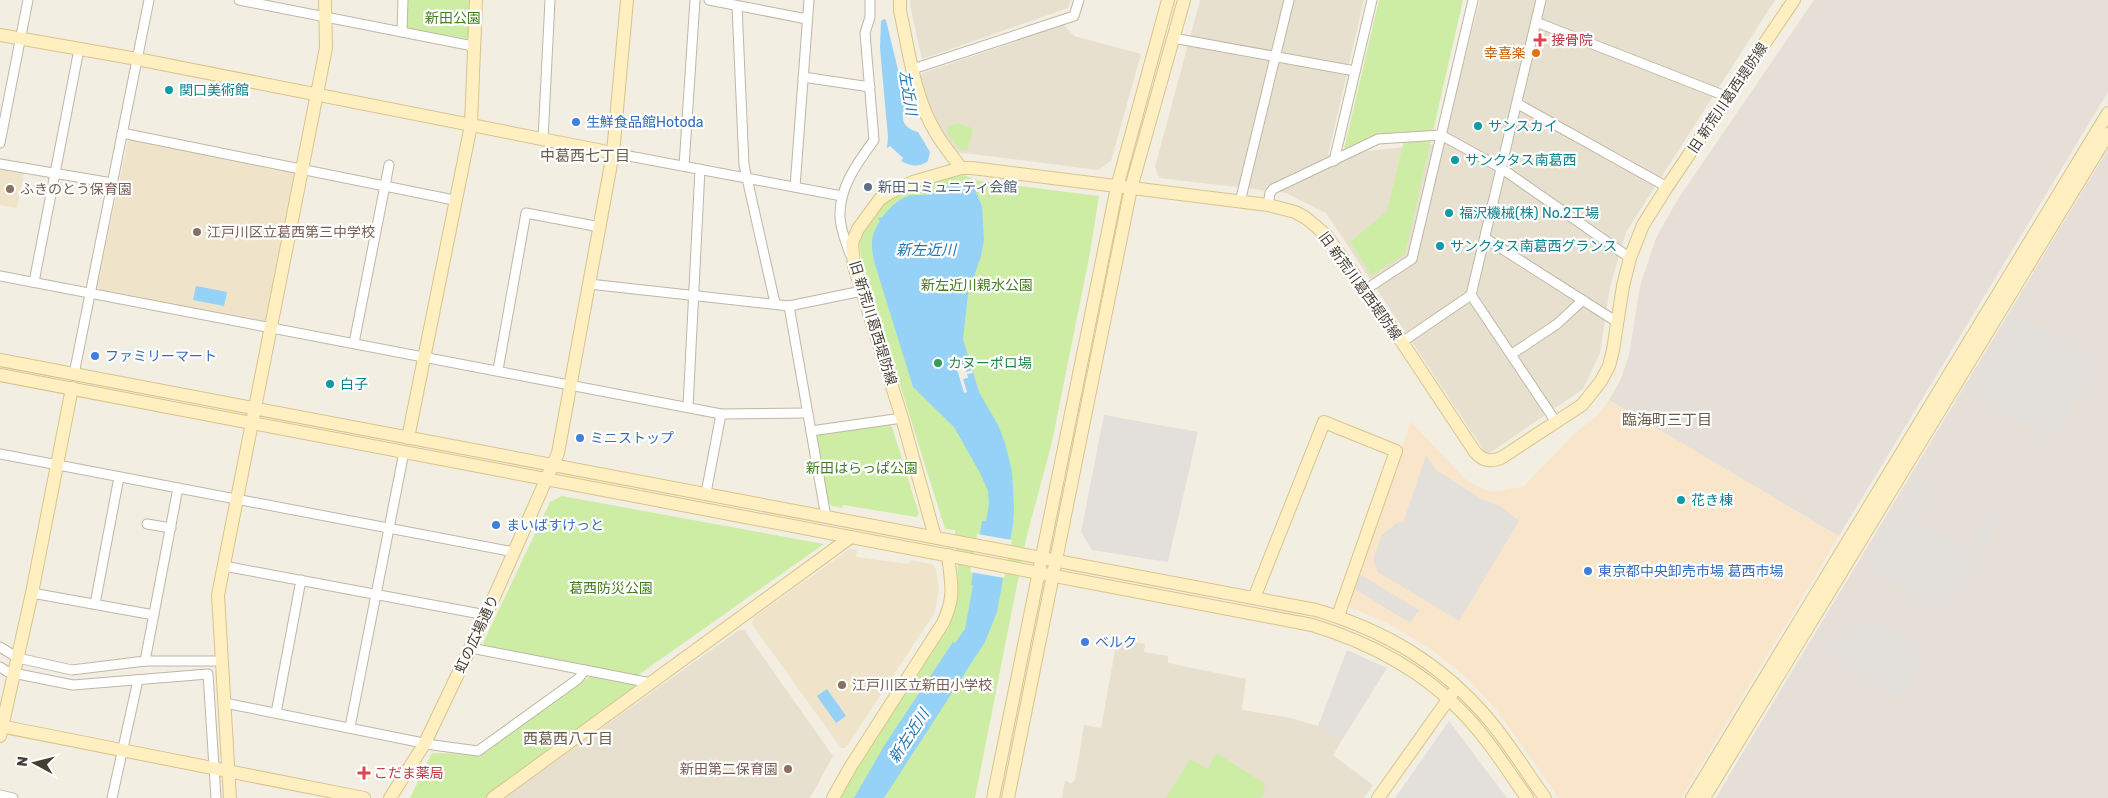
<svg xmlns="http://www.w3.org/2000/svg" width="2108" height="798" font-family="Rubik,'Noto Sans JP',sans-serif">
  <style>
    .residential { fill: #e8e0cf }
    .commercial { fill: #f9e5ca }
    .industrial { fill: #e5dfd8 }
    .education { fill: #efe4ca }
    .green { fill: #cdeda5 }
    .parking { fill: #e3e0dc }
    .water { fill: #96d1f8 }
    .pier { fill: #f3eee2 }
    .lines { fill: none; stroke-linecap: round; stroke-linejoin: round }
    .street-casing { stroke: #c0b6a4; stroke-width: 11 }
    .secondary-casing { stroke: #d9c48c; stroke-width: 14 }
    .street { stroke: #fff; stroke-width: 9 }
    .secondary { stroke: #ffefc1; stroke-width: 12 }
    .health-dot { fill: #e0444e; stroke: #fff; stroke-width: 2 }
    .food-dot { fill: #e8710a; stroke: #fff; stroke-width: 2 }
    .culture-dot { fill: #0f9aa8; stroke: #fff; stroke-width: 2 }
    .shop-dot { fill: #3f7fe0; stroke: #fff; stroke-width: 2 }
    .service-dot { fill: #5c6f8a; stroke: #fff; stroke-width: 2 }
    .education-dot { fill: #8d6e63; stroke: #fff; stroke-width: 2 }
    .leisure-dot { fill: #2e9e5b; stroke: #fff; stroke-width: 2 }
    .labels { text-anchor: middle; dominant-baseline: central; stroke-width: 4.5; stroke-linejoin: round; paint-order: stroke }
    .park-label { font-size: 14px; fill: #447d1f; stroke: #fff }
    .health-label { font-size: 14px; fill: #be3a42; stroke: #fff; text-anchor: start }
    .food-label { font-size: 14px; fill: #c56008; stroke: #fff; text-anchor: end }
    .culture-label { font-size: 14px; fill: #0d838f; stroke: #fff; text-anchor: start }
    .street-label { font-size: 14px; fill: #463e32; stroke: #fff }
    .shop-label { font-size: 14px; fill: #366cbe; stroke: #fff; text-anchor: start }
    .service-label { font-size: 14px; fill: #4e5e75; stroke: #fff; text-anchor: start }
    .education-label { font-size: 14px; fill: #785e54; stroke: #fff; text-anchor: start }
    .leisure-label { font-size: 14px; fill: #27864d; stroke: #fff; text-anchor: start }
    .water-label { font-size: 15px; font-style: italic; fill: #1f77b4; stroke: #fff }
    .neighbourhood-label { font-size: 15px; fill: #6a5c48; stroke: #fff }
  </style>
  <rect width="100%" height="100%" fill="#f3eee2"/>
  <g class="residential">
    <polygon points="911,0 1071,0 1068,8 922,59 910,5"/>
    <polygon points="1200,0 1364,0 1328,155 1443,143 1480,0 1775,0 1626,232 1610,287 1600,353 1583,389 1487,455 1326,213 1286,193 1159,178 1155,167"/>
    <polygon points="1064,25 1074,36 1141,54 1111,161 1098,170 956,152 940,131 924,94 920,76 923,73"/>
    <polygon points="739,630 744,630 833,756 810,798 504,798"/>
    <polygon points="1117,640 1145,644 1144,652 1168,656 1168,663 1246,679 1242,710 1291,718 1318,726 1342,740 1333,755 1373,785 1364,798 1062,798 1065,781 1071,783 1075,780 1084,725 1101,728"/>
  </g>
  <polygon class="commercial" points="1609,400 1839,536 1681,798 1559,798 1495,708 1466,677 1428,647 1390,625 1346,605 1411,422 1467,481 1491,492 1523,487 1576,432 1598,415"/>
  <g class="industrial">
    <polygon points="1814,0 2108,0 2108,92 1839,536 1609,400 1621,379 1629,355 1640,286 1656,238 1678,199"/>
    <polygon points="2108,149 2108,798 1716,798 1736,764"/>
  </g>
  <g class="education">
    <polygon points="131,139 295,173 296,177 266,322 101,291 97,287 128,141"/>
    <polygon points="2,168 24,172 17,208 0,205 0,170"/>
    <polygon points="850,549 857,550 856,557 909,564 910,560 932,564 936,569 939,589 935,612 846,748 841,748 751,623 754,620 753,618"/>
  </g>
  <g class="green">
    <polygon points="408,0 471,0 469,39 406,28"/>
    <polygon points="1379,0 1463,0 1405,254 1372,275 1350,242 1387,211 1406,132 1376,134 1344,149"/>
    <polygon points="957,123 972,128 973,131 967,151 959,149 948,134 947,129 949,126"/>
    <path d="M965,175l9,5 125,16 -10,62 -37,184 -26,97 -51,259h-135l15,-29 94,-142c14,-35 8,-60 6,-97l-10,-1 -83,-266 -3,-22 3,-10 21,-29 50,-22z"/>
    <polygon points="888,424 892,427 919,514 916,517 843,505 842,508 832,506 828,502 817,437 819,434"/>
    <polygon points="562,496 824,544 637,676 485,648 483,643 550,502"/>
    <polygon points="592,675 637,683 636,686 488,798 410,798 432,753 479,754"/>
    <polygon points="1216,753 1264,783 1265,789 1261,798 1166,798 1190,759 1208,769"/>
  </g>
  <g class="parking">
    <polygon points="2016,315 2095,361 2093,374 2052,441 1970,392"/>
    <polygon points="1104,415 1198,432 1168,562 1092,550 1081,532"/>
    <polygon points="1426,456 1436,470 1480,498 1500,506 1519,521 1459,621 1378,572 1373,560 1382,535 1398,522 1403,523"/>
    <polygon points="1918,475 1926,479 1921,488 1928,493 1915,515 1900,505"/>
    <polygon points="1897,509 1979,559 1958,595 1954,593 1942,613 1864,565"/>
    <polygon points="1992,512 2003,519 1985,548 1974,541"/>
    <polygon points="1361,575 1419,610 1410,623 1353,588"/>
    <polygon points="1867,616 1923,650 1917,669 1900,698 1823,651 1830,637 1838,636 1841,639 1848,628 1857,633"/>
    <polygon points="1347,650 1387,668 1342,740 1318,726"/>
    <polygon points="1449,721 1507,798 1395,798"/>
  </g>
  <g class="water">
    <path d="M884,19l2,1 21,87c-9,12 -2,22 11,25l12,20 -2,9c-9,7 -18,5 -27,0l2,-3 -13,-12 -3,2 1,-11 -8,-89 1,-27z"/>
    <path d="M963,183h9l10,23 2,34 -3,16 -13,38 -5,45 16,53 19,33 7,18 7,28 2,38 -1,16 -16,87 -12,30 -101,156h-30l30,-52 69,-104 2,1 10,-14 8,-44h-2l11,-64h4l3,-17 -1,-13 -8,-18 -26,-46 -41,-40 -39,-126c-3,-18 -4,-24 6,-40l-2,-2 2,-2 2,1c7,-10 19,-22 32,-23 9,0 21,0 27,-7z"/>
    <polygon points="196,286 227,292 224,306 193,300"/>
    <polygon points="827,689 846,716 836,723 817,696"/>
  </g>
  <g class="pier">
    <polygon points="955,354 959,366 964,364 966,372 972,370 973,373 967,374 968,378 963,379 967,392 964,393 953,355"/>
    <polygon points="977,534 1012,540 1004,578 970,572"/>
  </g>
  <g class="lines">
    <g class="street-casing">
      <g id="street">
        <polyline points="239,0 473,46"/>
        <polyline points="709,0 807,19"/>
        <polyline points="737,6 744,165 775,303"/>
        <polyline points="1536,22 1728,97"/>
        <polyline points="402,32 403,0"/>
        <polyline points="1173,38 1355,71"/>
        <polyline points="913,69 1074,16 1079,0"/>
        <polyline points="803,77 870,87"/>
        <polyline points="1518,104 1667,187"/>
        <polyline points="122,133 454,200"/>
        <polyline points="543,139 550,0"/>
        <polyline points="0,143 28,0"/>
        <polyline points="613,153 842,196"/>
        <polyline points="1334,161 1372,0"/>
        <polyline points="0,164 112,183"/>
        <polyline points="684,166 695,0"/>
        <polyline points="795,187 809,0"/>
        <polyline points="1240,202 1289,0"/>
        <polyline points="1268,205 1270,193 1273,189 1378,139 1441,135 1501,168 1630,258"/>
        <polyline points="1485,238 1617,322"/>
        <path d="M850,254c-4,-12 -10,-25 -10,-38 -1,-29 18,-54 34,-76l-9,-107 5,-16v-17"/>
        <polyline points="0,276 721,414 808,413"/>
        <polyline points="34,282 79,49"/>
        <polyline points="589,284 789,306 862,291"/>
        <polyline points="1365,290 1412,259 1473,0"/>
        <polyline points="1471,295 1556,422"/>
        <polyline points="789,306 826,517"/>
        <polyline points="1402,342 1471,295 1541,0"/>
        <polyline points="354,343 389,165"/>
        <polyline points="1512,354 1557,324 1583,300"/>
        <polyline points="498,370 526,213 600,227"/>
        <polyline points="74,374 149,0"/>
        <polyline points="688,407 700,169"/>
        <polyline points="811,431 902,418"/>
        <polyline points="0,454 514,552"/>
        <polyline points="706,493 721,414"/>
        <polyline points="147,524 171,528"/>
        <polyline points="224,566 486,615"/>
        <polyline points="32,593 154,615"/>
        <polyline points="95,604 119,477"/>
        <polyline points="0,647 18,658 72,670 145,661 222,661"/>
        <polyline points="471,648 651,683"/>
        <polyline points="145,661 178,488"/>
        <polyline points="0,667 8,672 73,685 208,674 216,798"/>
        <polyline points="225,703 433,745 478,751 578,679 585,670"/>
        <polyline points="276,713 301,580"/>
        <polyline points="350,727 404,452"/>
        <polyline points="0,795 13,798"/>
        <polyline points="112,798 138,680"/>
      </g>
    </g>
    <g class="secondary-casing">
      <g id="secondary">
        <path d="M900,0v11c9,39 14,87 36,122 7,12 17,24 25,35"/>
        <polyline points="0,35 137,59 613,153"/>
        <path d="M0,360l1316,250c70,21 126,54 174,111 20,24 37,52 55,77"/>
        <path d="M0,375l1312,250c56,17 107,43 148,85 26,26 46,58 67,88"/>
        <polyline points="408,438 471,125 476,0"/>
        <path d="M935,537l-33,-119 -48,-152 -2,-23 6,-14 22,-30 11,-7 22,-10 48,-14h11l296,37 27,7 11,6 20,17 76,107 73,110c8,9 15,10 26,6l81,-53 19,-24 8,-15 4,-16 10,-64 7,-28 13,-33 24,-38 127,-187"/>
        <polyline points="1254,598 1324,422 1396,451 1338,616"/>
        <polyline points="0,726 364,798"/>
        <polyline points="0,736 32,593 72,388"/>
        <polyline points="230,798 218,595 326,48 325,0"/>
        <polyline points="390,798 425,743 486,615 558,453 613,153 627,0"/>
        <polyline points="493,798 851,537"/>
        <path d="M833,798l18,-32 92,-143c13,-28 8,-39 5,-68"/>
        <polyline points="993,798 1117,187 1168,0"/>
        <polyline points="1008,798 1131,188 1184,0"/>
        <polyline points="1378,798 1452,694"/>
        <polyline points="1692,798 2108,113"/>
        <polyline points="1704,798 2108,134"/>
      </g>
    </g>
    <use href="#street" class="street"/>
    <use href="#secondary" class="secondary"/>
  </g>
  <g class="health-dot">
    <path d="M1537.5 32.5h5v5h5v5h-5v5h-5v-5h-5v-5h5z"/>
    <path d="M361.5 765.5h5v5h5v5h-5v5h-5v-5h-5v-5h5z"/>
  </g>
  <circle class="food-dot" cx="1536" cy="53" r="5"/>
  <g class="culture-dot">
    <circle cx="169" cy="90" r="5"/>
    <circle cx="1478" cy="126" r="5"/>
    <circle cx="1455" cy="160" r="5"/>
    <circle cx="1449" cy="213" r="5"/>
    <circle cx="1440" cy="246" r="5"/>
    <circle cx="330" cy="384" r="5"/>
    <circle cx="1681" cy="500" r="5"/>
  </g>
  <g class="shop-dot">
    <circle cx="576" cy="122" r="5"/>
    <circle cx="95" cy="356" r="5"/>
    <circle cx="580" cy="438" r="5"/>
    <circle cx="496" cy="525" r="5"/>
    <circle cx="1588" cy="571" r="5"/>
    <circle cx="1085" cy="642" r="5"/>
  </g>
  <circle class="service-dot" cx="868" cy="187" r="5"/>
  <g class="education-dot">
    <circle cx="10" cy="189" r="5"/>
    <circle cx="197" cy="232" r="5"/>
    <circle cx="842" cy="685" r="5"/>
    <circle cx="788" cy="769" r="5"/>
  </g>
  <circle class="leisure-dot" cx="938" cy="363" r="5"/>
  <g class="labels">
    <g class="park-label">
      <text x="453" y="18">新田公園</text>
      <text x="977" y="285">新左近川親水公園</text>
      <text x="862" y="468">新田はらっぱ公園</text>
      <text x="611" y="588">葛西防災公園</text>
    </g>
    <g class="health-label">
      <text x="1551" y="40">接骨院</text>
      <text x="374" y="773">こだま薬局</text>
    </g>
    <g class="food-label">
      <text x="1526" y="53">幸喜楽</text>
    </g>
    <g class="culture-label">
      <text x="179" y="90">関口美術館</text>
      <text x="1488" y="126">サンスカイ</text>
      <text x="1465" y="160">サンクタス南葛西</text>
      <text x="1459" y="213">福沢機械(株) No.2工場</text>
      <text x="1450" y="246">サンクタス南葛西グランス</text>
      <text x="340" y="384">白子</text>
      <text x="1691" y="500">花き棟</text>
    </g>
    <g class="street-label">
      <text transform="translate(1728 98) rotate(-56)">旧 新荒川葛西堤防線</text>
      <text transform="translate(1360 286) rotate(54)">旧 新荒川葛西堤防線</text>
      <text transform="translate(873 323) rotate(73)">旧 新荒川葛西堤防線</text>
      <text transform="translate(477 634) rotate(-65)">虹の広場通り</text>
    </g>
    <g class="shop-label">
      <text x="586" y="122">生鮮食品館Hotoda</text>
      <text x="105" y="356">ファミリーマート</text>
      <text x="590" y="438">ミニストップ</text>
      <text x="506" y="525">まいばすけっと</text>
      <text x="1598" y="571">東京都中央卸売市場 葛西市場</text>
      <text x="1095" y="642">ベルク</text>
    </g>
    <g class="service-label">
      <text x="878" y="187">新田コミュニティ会館</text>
    </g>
    <g class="education-label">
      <text x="20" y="189">ふきのとう保育園</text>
      <text x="207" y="232">江戸川区立葛西第三中学校</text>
      <text x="852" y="685">江戸川区立新田小学校</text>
      <text x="778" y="769" text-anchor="end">新田第二保育園</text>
    </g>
    <g class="leisure-label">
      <text x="948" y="363">カヌーポロ場</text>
    </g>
    <g class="water-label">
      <text transform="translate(908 93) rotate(81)">左近川</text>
      <text x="926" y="250">新左近川</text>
      <text transform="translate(909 736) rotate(-57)">新左近川</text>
    </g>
    <g class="neighbourhood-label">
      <text x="585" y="156">中葛西七丁目</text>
      <text x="1667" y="420">臨海町三丁目</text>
      <text x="568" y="739">西葛西八丁目</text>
    </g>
  </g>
  <g transform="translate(35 763) rotate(277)" stroke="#ffffff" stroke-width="4" paint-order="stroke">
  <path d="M0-4L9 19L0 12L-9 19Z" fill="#463e32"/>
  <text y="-8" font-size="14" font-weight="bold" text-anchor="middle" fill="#463e32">N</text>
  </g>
</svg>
